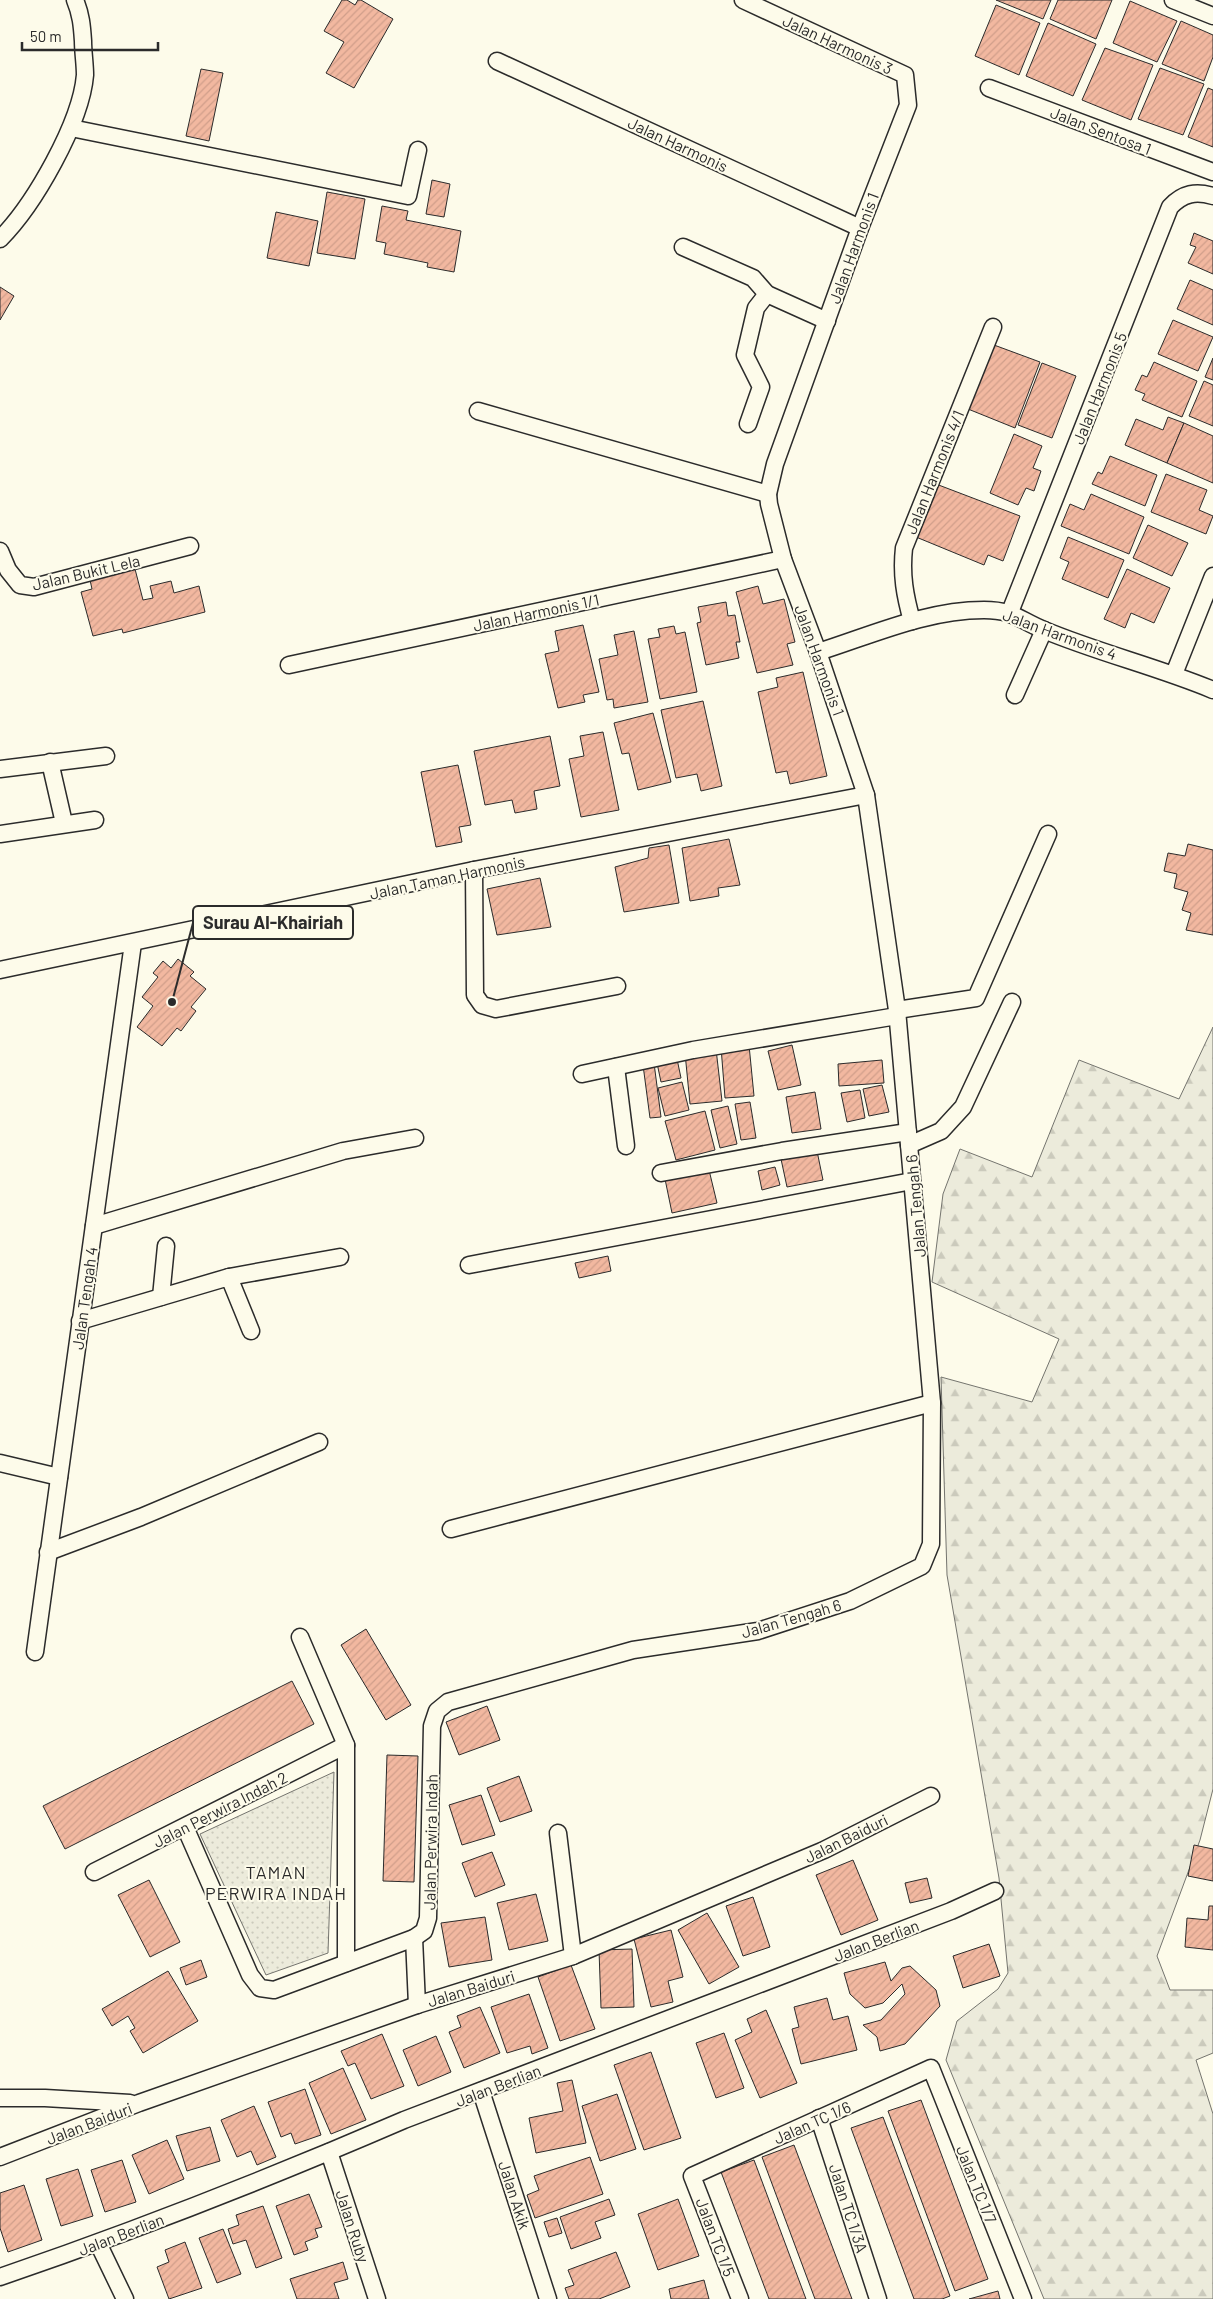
<svg xmlns="http://www.w3.org/2000/svg" width="1213" height="2299" font-family="Barlow,sans-serif">
  <style>
    .green { fill: url(#green-dots); stroke: #74746e }
    .forest { fill: url(#forest-firs); stroke: #74746e }
    .building { fill: url(#building-hatch); stroke: #2b2b2b }
    .lines { fill: none; stroke-linecap: round; stroke-linejoin: round }
    .minor-casing { stroke: #2b2b2b; stroke-width: 19 }
    .minor { stroke: #fdfbea; stroke-width: 16 }
    .labels { text-anchor: middle; dominant-baseline: central; stroke-width: 4; stroke-linejoin: round; paint-order: stroke }
    .street-label { font-size: 16px; fill: #2b2b2b; stroke: #fdfbea }
    .neighbourhood-label { font-size: 18px; letter-spacing: 1px; fill: #2b2b2b; stroke: #fdfbea }
    .leader { fill: none; stroke: #2b2b2b; stroke-width: 2 }
    .callout-dot { fill: #2b2b2b; stroke: #fdfbea; stroke-width: 2 }
    .callout { fill: #fdfbea; stroke: #2b2b2b; stroke-width: 2 }
    .callout-label { font-size: 18px; text-anchor: middle; font-weight: bold; fill: #2b2b2b }
  </style>
  <defs>
    <pattern id="green-dots" width="8" height="8" patternUnits="userSpaceOnUse" patternTransform="scale(1.25)"><rect width="8" height="8" fill="#ecebdb"/><path d="M2 2h.1M6 6h.1" fill="none" stroke="#cbcabc" stroke-width="1.8" stroke-linecap="round"/></pattern>
    <pattern id="forest-firs" width="22" height="20" patternUnits="userSpaceOnUse" patternTransform="scale(1.25)"><rect width="22" height="20" fill="#ecebdb"/><path d="M5 1l3.5 6h-7zM16 11l3.5 6h-7z" fill="#cbcabc"/></pattern>
    <pattern id="building-hatch" width="6" height="6" patternUnits="userSpaceOnUse" patternTransform="scale(1.25)"><rect width="6" height="6" fill="#f2b8a0"/><path d="M-1 1l2-2M0 6l6-6M5 7l2-2" fill="none" stroke="#d09e8a"/></pattern>
  </defs>
  <rect width="100%" height="100%" fill="#fdfbea"/>
  <polygon class="green" points="334,1772 328,1953 266,1975 200,1834"/>
  <polygon class="forest" points="1213,1027 1213,1789 1200,1840 1157,1956 1170,1990 1213,1990 1213,2053 1196,2060 1213,2114 1213,2299 1044,2299 946,2060 957,2021 998,1989 1008,1973 999,1878 947,1575 941,1377 1032,1402 1059,1339 932,1282 943,1194 960,1149 1032,1177 1079,1060 1179,1099"/>
  <g class="building">
    <polygon points="342,0 347,0 355,5 358,0 361,0 393,19 354,88 326,73 344,42 324,31"/>
    <polygon points="996,0 1051,0 1043,19"/>
    <polygon points="1058,0 1112,0 1096,39 1050,19"/>
    <polygon points="1130,1 1177,21 1157,62 1113,43"/>
    <polygon points="996,5 1040,23 1019,75 975,56"/>
    <polygon points="1181,21 1213,35 1213,57 1204,81 1162,64"/>
    <polygon points="1048,23 1096,44 1073,96 1026,76"/>
    <polygon points="1105,48 1153,65 1131,120 1082,100"/>
    <polygon points="1160,68 1204,84 1183,135 1138,119"/>
    <polygon points="201,69 223,73 209,141 186,136"/>
    <polygon points="1208,88 1213,90 1213,147 1188,137"/>
    <polygon points="432,180 450,184 444,217 426,214"/>
    <polygon points="327,192 365,199 355,259 317,253"/>
    <polygon points="382,206 408,211 406,220 461,231 454,272 427,267 428,263 384,254 386,243 376,241"/>
    <polygon points="276,212 318,221 309,266 267,258"/>
    <polygon points="1194,233 1213,241 1213,274 1188,263 1196,247 1190,245"/>
    <polygon points="1190,280 1213,290 1213,325 1177,309"/>
    <polygon points="0,287 14,296 0,320"/>
    <polygon points="1173,320 1213,337 1198,371 1158,354"/>
    <polygon points="994,345 1040,362 1015,428 968,409"/>
    <polygon points="1213,358 1213,380 1205,377"/>
    <polygon points="1154,362 1197,381 1182,417 1142,400 1145,394 1135,390 1142,375 1147,377"/>
    <polygon points="1042,363 1076,376 1052,438 1018,425"/>
    <polygon points="1204,381 1213,385 1213,426 1189,416"/>
    <polygon points="1168,417 1184,423 1167,463 1125,445 1136,419 1163,430"/>
    <polygon points="1184,423 1213,436 1213,483 1167,463"/>
    <polygon points="1014,434 1042,446 1033,468 1041,471 1034,491 1026,488 1018,505 990,493"/>
    <polygon points="1110,456 1157,475 1145,506 1092,484 1098,472 1102,474"/>
    <polygon points="1166,474 1207,490 1199,510 1213,516 1206,534 1151,512"/>
    <polygon points="936,484 1020,516 1003,561 988,555 984,565 916,537"/>
    <polygon points="1091,494 1144,517 1129,554 1061,526 1070,504 1084,510"/>
    <polygon points="1148,525 1188,543 1172,576 1133,558"/>
    <polygon points="1068,537 1124,560 1108,598 1062,579 1069,562 1060,558"/>
    <polygon points="135,569 143,600 153,598 150,586 171,581 174,593 199,586 205,612 123,633 122,629 93,636 81,592 92,589 90,580"/>
    <polygon points="1127,569 1170,588 1154,623 1131,613 1125,628 1104,619"/>
    <polygon points="758,586 763,604 784,599 795,642 787,644 793,665 757,673 736,592"/>
    <polygon points="726,602 728,616 735,615 740,642 736,642 739,658 706,665 697,623 701,622 698,607"/>
    <polygon points="583,625 599,692 583,695 585,702 558,708 545,654 559,651 555,631"/>
    <polygon points="674,626 676,634 685,632 697,692 660,699 648,639 660,637 658,629"/>
    <polygon points="634,631 648,702 614,708 613,699 607,700 599,659 618,655 614,635"/>
    <polygon points="803,672 827,776 790,784 787,771 776,773 758,692 778,687 776,678"/>
    <polygon points="703,701 722,786 701,791 697,774 676,778 661,710"/>
    <polygon points="653,713 671,782 638,790 629,753 622,754 614,723"/>
    <polygon points="603,732 619,810 581,817 569,759 584,756 580,736"/>
    <polygon points="550,736 560,786 534,791 537,809 515,813 512,800 485,805 474,751"/>
    <polygon points="458,765 471,825 459,827 462,842 436,847 421,772"/>
    <polygon points="729,839 740,885 718,888 719,896 690,901 682,848"/>
    <polygon points="1188,844 1213,850 1213,935 1186,930 1191,913 1182,910 1188,892 1174,888 1177,874 1164,871 1168,853 1185,856"/>
    <polygon points="669,845 679,903 624,912 615,867 648,858 649,848"/>
    <polygon points="540,878 551,927 497,935 487,889"/>
    <polygon points="178,959 194,972 190,976 206,989 191,1007 196,1011 181,1031 177,1028 162,1046 137,1027 153,1006 142,997 158,977 153,973 163,961 171,968"/>
    <polygon points="749,1045 754,1096 725,1098 721,1047"/>
    <polygon points="792,1045 801,1085 778,1090 768,1051"/>
    <polygon points="716,1049 722,1101 690,1104 685,1053"/>
    <polygon points="677,1059 681,1078 661,1082 657,1063"/>
    <polygon points="882,1060 884,1083 839,1086 838,1064"/>
    <polygon points="654,1063 661,1117 650,1118 643,1065"/>
    <polygon points="682,1082 689,1110 665,1116 658,1088"/>
    <polygon points="882,1085 889,1112 869,1116 863,1089"/>
    <polygon points="860,1090 865,1118 847,1122 841,1093"/>
    <polygon points="815,1092 821,1129 792,1133 786,1097"/>
    <polygon points="750,1102 756,1138 741,1140 735,1104"/>
    <polygon points="728,1106 737,1144 720,1148 711,1110"/>
    <polygon points="705,1111 715,1150 676,1160 665,1121"/>
    <polygon points="817,1151 823,1180 787,1187 781,1159"/>
    <polygon points="775,1167 780,1185 762,1190 758,1171"/>
    <polygon points="709,1170 717,1203 672,1213 665,1179"/>
    <polygon points="608,1256 611,1271 579,1278 575,1263"/>
    <polygon points="366,1629 411,1705 386,1720 341,1645"/>
    <polygon points="292,1681 314,1724 65,1849 43,1806"/>
    <polygon points="487,1706 500,1740 459,1755 446,1722"/>
    <polygon points="387,1755 418,1756 414,1882 383,1881"/>
    <polygon points="519,1776 532,1811 500,1822 487,1788"/>
    <polygon points="481,1795 495,1835 462,1845 449,1805"/>
    <polygon points="1194,1845 1213,1849 1213,1881 1188,1876"/>
    <polygon points="492,1852 505,1885 475,1897 462,1863"/>
    <polygon points="853,1860 878,1920 841,1935 816,1875"/>
    <polygon points="927,1878 932,1898 910,1903 905,1883"/>
    <polygon points="149,1880 180,1942 150,1957 118,1895"/>
    <polygon points="536,1894 548,1941 509,1950 497,1903"/>
    <polygon points="753,1897 770,1947 743,1956 726,1906"/>
    <polygon points="1209,1906 1213,1906 1213,1950 1185,1947 1187,1918 1208,1920"/>
    <polygon points="707,1913 739,1967 709,1984 678,1930"/>
    <polygon points="485,1917 492,1960 449,1967 441,1923"/>
    <polygon points="671,1930 683,1977 668,1981 673,2002 651,2007 634,1939"/>
    <polygon points="989,1944 1000,1976 963,1988 953,1956"/>
    <polygon points="632,1949 634,2007 601,2008 599,1950"/>
    <polygon points="201,1960 207,1977 186,1985 180,1968"/>
    <polygon points="885,1962 891,1981 902,1968 910,1966 936,1990 940,2006 905,2044 880,2051 877,2037 863,2025 881,2020 905,1994 902,1984 883,2003 865,2008 850,1994 844,1973"/>
    <polygon points="571,1965 595,2029 560,2041 538,1977"/>
    <polygon points="168,1971 198,2021 143,2053 130,2031 135,2028 128,2016 112,2026 102,2009"/>
    <polygon points="529,1994 548,2048 532,2054 530,2046 507,2053 491,2007"/>
    <polygon points="827,1998 833,2020 848,2016 857,2050 801,2064 792,2029 799,2027 794,2007"/>
    <polygon points="480,2007 500,2053 464,2068 449,2032 461,2027 457,2016"/>
    <polygon points="766,2010 797,2083 760,2098 735,2040 752,2032 747,2019"/>
    <polygon points="724,2033 744,2088 716,2098 696,2043"/>
    <polygon points="382,2034 404,2086 371,2099 355,2063 348,2066 341,2051"/>
    <polygon points="436,2036 451,2072 418,2086 403,2050"/>
    <polygon points="651,2052 681,2138 644,2150 614,2065"/>
    <polygon points="343,2068 366,2120 331,2134 309,2083"/>
    <polygon points="572,2080 586,2143 536,2153 529,2118 563,2111 557,2083"/>
    <polygon points="305,2089 321,2135 295,2144 291,2133 281,2137 268,2102"/>
    <polygon points="617,2094 636,2149 600,2161 582,2106"/>
    <polygon points="921,2100 988,2279 955,2291 888,2111"/>
    <polygon points="254,2106 276,2157 257,2165 251,2151 237,2157 221,2120"/>
    <polygon points="883,2117 950,2296 942,2299 914,2299 851,2128"/>
    <polygon points="210,2127 220,2161 187,2171 176,2136"/>
    <polygon points="167,2140 184,2179 149,2194 132,2155"/>
    <polygon points="794,2145 852,2299 815,2299 762,2157"/>
    <polygon points="590,2157 603,2194 535,2218 527,2195 539,2190 534,2176"/>
    <polygon points="122,2160 136,2202 105,2212 91,2170"/>
    <polygon points="754,2160 806,2299 769,2299 721,2172"/>
    <polygon points="78,2169 93,2216 61,2226 46,2179"/>
    <polygon points="24,2185 42,2240 8,2252 0,2228 0,2193"/>
    <polygon points="309,2194 322,2227 315,2229 318,2237 305,2242 308,2250 294,2255 276,2206"/>
    <polygon points="609,2199 615,2215 595,2222 601,2238 571,2249 560,2217"/>
    <polygon points="678,2199 699,2256 658,2270 638,2214"/>
    <polygon points="263,2206 282,2258 256,2268 246,2240 233,2244 228,2229 239,2225 236,2215"/>
    <polygon points="557,2218 562,2233 549,2237 544,2222"/>
    <polygon points="223,2229 241,2274 217,2283 199,2238"/>
    <polygon points="185,2242 202,2288 169,2299 157,2267 169,2262 165,2250"/>
    <polygon points="616,2252 630,2287 599,2299 569,2299 565,2288 574,2285 568,2270"/>
    <polygon points="343,2262 348,2279 334,2283 339,2299 297,2299 290,2279"/>
    <polygon points="704,2280 709,2299 671,2299 669,2289"/>
    <polygon points="998,2291 1000,2299 969,2299"/>
  </g>
  <g class="lines">
    <g class="minor-casing">
      <g id="minor">
        <polyline points="1173,0 1213,16"/>
        <polyline points="497,61 860,228"/>
        <polyline points="989,88 1213,172"/>
        <polyline points="71,128 408,196 418,150"/>
        <path d="M0,239c34,-34 81,-116 85,-164 0,-11 -2,-23 -2,-34 -1,-15 -2,-27 -8,-41"/>
        <polyline points="683,247 753,278 767,294 827,321"/>
        <polyline points="478,411 768,494"/>
        <polyline points="748,424 761,387 745,355 756,308 767,294"/>
        <polyline points="0,551 8,570 20,585 34,587 190,546"/>
        <path d="M1010,612l160,-405c13,-14 26,-16 43,-11"/>
        <path d="M912,621c-7,-25 -11,-46 -8,-73l89,-221"/>
        <path d="M818,652c54,-17 108,-42 166,-42 30,0 35,10 60,20 55,23 114,37 169,60"/>
        <polyline points="289,665 783,559"/>
        <polyline points="1174,674 1213,576"/>
        <polyline points="1015,695 1044,630"/>
        <polyline points="50,762 64,823"/>
        <polyline points="0,769 106,756"/>
        <polyline points="0,834 95,820"/>
        <polyline points="474,870 475,995 482,1005 496,1009 617,986"/>
        <polyline points="0,970 474,870 866,795"/>
        <polyline points="897,1010 976,998 1048,834"/>
        <polyline points="616,1067 626,1146"/>
        <polyline points="582,1074 693,1050 897,1016"/>
        <polyline points="909,1145 941,1131 963,1107 1012,1002"/>
        <polyline points="661,1173 782,1151 908,1132"/>
        <polyline points="94,1226 343,1151 415,1138"/>
        <polyline points="469,1265 912,1181"/>
        <polyline points="229,1277 340,1257"/>
        <polyline points="161,1297 166,1246"/>
        <polyline points="80,1321 229,1277 251,1331"/>
        <polyline points="0,1463 59,1477"/>
        <polyline points="451,1529 932,1403"/>
        <polyline points="48,1552 141,1517 319,1442"/>
        <polyline points="300,1637 346,1745 346,1963"/>
        <polyline points="35,1652 133,943"/>
        <polyline points="185,1827 250,1975 260,1988 274,1990 414,1938 424,1931 428,1918 432,1726 437,1711 448,1702 633,1650 758,1631 850,1601 922,1566 931,1544 932,1403 897,1010 866,795 818,652 783,559 769,504 768,494 775,464 860,228 908,105 905,75 743,0"/>
        <polyline points="558,1833 573,1956"/>
        <polyline points="94,1872 346,1745"/>
        <polyline points="414,1938 417,2005"/>
        <polyline points="481,2091 548,2299"/>
        <polyline points="0,2098 45,2098 130,2103"/>
        <polyline points="819,2118 878,2299"/>
        <polyline points="329,2152 377,2299"/>
        <polyline points="0,2157 139,2103 417,2005 573,1956 824,1850 931,1796"/>
        <polyline points="98,2243 125,2299"/>
        <path d="M0,2277c137,-47 272,-100 404,-157l547,-209 44,-20"/>
        <polyline points="740,2299 692,2176 931,2068 1023,2299"/>
      </g>
    </g>
    <use href="#minor" class="minor"/>
  </g>
  <g class="labels">
    <g class="street-label">
      <text transform="translate(838 44) rotate(25)">Jalan Harmonis 3</text>
      <text transform="translate(1101 130) rotate(21)">Jalan Sentosa 1</text>
      <text transform="translate(678 144) rotate(25)">Jalan Harmonis</text>
      <text transform="translate(853 248) rotate(-70)">Jalan Harmonis 1</text>
      <text transform="translate(1099 388) rotate(-68)">Jalan Harmonis 5</text>
      <text transform="translate(934 472) rotate(-68)">Jalan Harmonis 4/1</text>
      <text transform="translate(86 572) rotate(-13)">Jalan Bukit Lela</text>
      <text transform="translate(536 612) rotate(-12)">Jalan Harmonis 1/1</text>
      <text transform="translate(1060 634) rotate(20)">Jalan Harmonis 4</text>
      <text transform="translate(820 660) rotate(70)">Jalan Harmonis 1</text>
      <text transform="translate(447 877) rotate(-12)">Jalan Taman Harmonis</text>
      <text transform="translate(915 1206) rotate(-95)">Jalan Tengah 6</text>
      <text transform="translate(84 1298) rotate(-82)">Jalan Tengah 4</text>
      <text transform="translate(791 1618) rotate(-16)">Jalan Tengah 6</text>
      <text transform="translate(220 1809) rotate(-27)">Jalan Perwira Indah 2</text>
      <text transform="translate(846 1838) rotate(-26)">Jalan Baiduri</text>
      <text transform="translate(430 1842) rotate(-89)">Jalan Perwira Indah</text>
      <text transform="translate(876 1940) rotate(-21)">Jalan Berlian</text>
      <text transform="translate(471 1988) rotate(-17)">Jalan Baiduri</text>
      <text transform="translate(498 2085) rotate(-21)">Jalan Berlian</text>
      <text transform="translate(812 2122) rotate(-24)">Jalan TC 1/6</text>
      <text transform="translate(89 2123) rotate(-21)">Jalan Baiduri</text>
      <text transform="translate(977 2184) rotate(68)">Jalan TC 1/7</text>
      <text transform="translate(515 2195) rotate(72)">Jalan Akik</text>
      <text transform="translate(849 2208) rotate(72)">Jalan TC 1/3A</text>
      <text transform="translate(353 2226) rotate(72)">Jalan Ruby</text>
      <text transform="translate(121 2234) rotate(-21)">Jalan Berlian</text>
      <text transform="translate(716 2237) rotate(69)">Jalan TC 1/5</text>
    </g>
    <g class="neighbourhood-label">
      <text x="276" y="1872">TAMAN<tspan x="276" dy="21">PERWIRA INDAH</tspan></text>
    </g>
  </g>
  <path class="leader" d="M172 1002L193 923"/>
  <circle class="callout-dot" cx="172" cy="1002" r="5"/>
  <rect class="callout" x="193" y="906" width="160" height="33" rx="5"/>
  <g class="callout-label">
    <text x="273" y="929">Surau Al-Khairiah</text>
  </g>
  <path d="M22 42v8h136v-8" fill="none" stroke="#2b2b2b" stroke-width="2.5"/>
  <text x="30" y="42" font-size="15" fill="#2b2b2b" stroke="#fdfbea" stroke-width="4" paint-order="stroke">50 m</text>
</svg>
